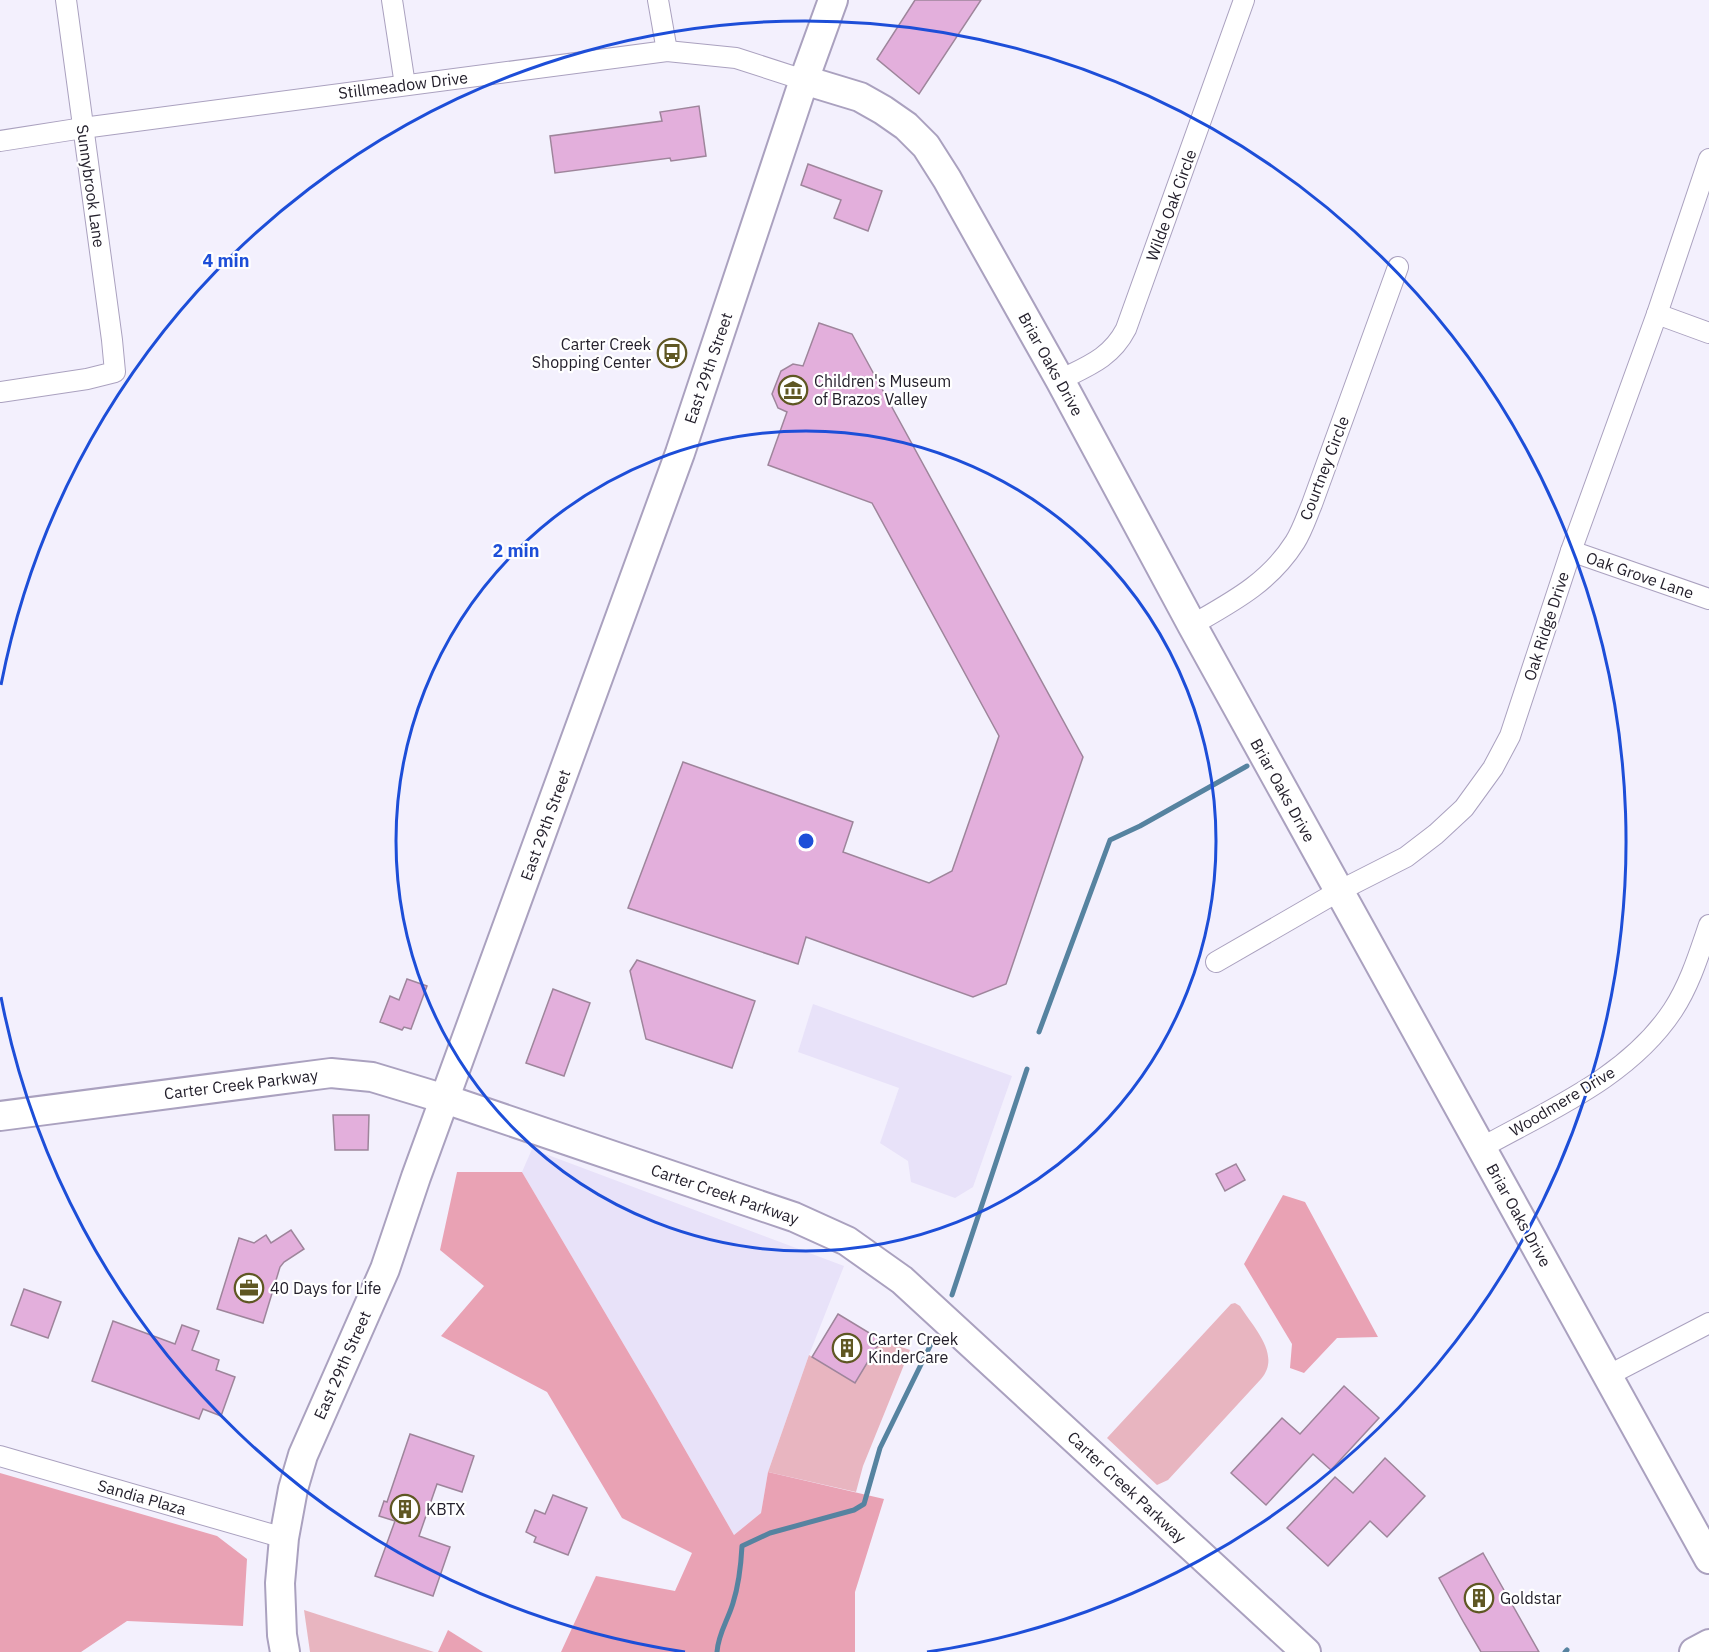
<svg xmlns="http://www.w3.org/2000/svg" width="1709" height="1652" font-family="'IBM Plex Sans',sans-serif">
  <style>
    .built { fill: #e8e2f9 }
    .green { fill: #e8b5c0 }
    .forest { fill: #e9a2b4 }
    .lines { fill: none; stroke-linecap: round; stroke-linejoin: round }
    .stream { stroke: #5683a0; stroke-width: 5 }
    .building { fill: #e3afdc; stroke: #9e859b; stroke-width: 1.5 }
    .street-casing { stroke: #aaa1bf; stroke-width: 22 }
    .secondary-casing { stroke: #aaa1bf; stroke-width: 32 }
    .street { stroke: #fff; stroke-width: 20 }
    .secondary { stroke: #fff; stroke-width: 28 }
    .ring { fill: none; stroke: #1d4ed8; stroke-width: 3 }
    .labels { text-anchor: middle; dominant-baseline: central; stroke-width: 4.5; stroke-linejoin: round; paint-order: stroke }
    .street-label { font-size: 16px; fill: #24202c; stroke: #fff }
    .poi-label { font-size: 16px; fill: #24202c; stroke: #fff; text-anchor: start }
    .centre { fill: #1d4ed8; stroke: #fff; stroke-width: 3 }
    .ring-label { font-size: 18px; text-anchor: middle; font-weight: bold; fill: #1d4ed8; stroke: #fff; stroke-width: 4.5; stroke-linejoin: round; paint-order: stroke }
  </style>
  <rect width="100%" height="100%" fill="#f3f0fd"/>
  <g class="built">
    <polygon points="813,1004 1012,1076 973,1187 955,1198 911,1182 908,1161 880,1143 899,1088 798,1052"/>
    <polygon points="532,1149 844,1266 809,1355 768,1472 761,1513 734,1535 656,1399 522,1172"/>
  </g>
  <g class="green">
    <path d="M1235,1303l5,3c13,21 42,49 21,73l-93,101 -11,5 -50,-47 124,-134z"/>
    <polygon points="881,1340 910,1350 863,1466 856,1492 768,1472 809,1355 855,1383"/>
    <polygon points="304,1610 434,1652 310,1652"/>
  </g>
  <g class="forest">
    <polygon points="457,1172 522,1172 656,1399 734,1535 761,1513 768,1472 884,1499 855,1592 855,1652 561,1652 596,1576 675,1591 692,1553 622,1518 547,1392 441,1336 484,1286 440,1250"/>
    <polygon points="1283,1195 1305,1202 1378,1337 1337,1338 1304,1373 1290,1368 1292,1344 1244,1264"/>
    <polygon points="0,1473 217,1536 247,1559 243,1626 127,1621 81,1652 0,1652"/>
    <polygon points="448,1630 483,1652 438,1652"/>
  </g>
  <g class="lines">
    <g class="stream">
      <polyline points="1039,1032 1110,840 1140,826 1247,766"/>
      <polyline points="952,1295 1027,1069"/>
      <path d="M717,1652c1,-18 11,-32 16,-49 6,-19 8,-38 9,-57l28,-13 84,-23 10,-6 16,-56 54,-110"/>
      <polyline points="1565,1652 1567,1650"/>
    </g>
  </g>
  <g class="building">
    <polygon points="915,0 981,0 919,94 877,59"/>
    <polygon points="699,106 706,156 671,161 670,158 555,173 550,136 662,121 660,112"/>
    <polygon points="808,164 882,191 868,231 834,218 841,200 801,185"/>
    <polygon points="819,323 852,334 1083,757 1006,984 973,997 806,937 798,964 628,908 683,762 853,822 843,852 929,883 952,871 999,736 872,503 768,465 787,412 778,408 772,394 781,371 793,364 803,366"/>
    <polygon points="637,960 755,1001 732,1068 646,1039 630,971"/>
    <polygon points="407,979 427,986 411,1029 404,1027 402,1030 380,1022 390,996 399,1000"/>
    <polygon points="553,989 590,1003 564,1076 526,1063"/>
    <polygon points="333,1115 369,1115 368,1150 335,1150"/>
    <polygon points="1236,1164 1245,1180 1225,1191 1216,1174"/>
    <polygon points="291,1230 304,1249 284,1262 280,1267 263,1323 217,1309 239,1238 254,1243 266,1235 271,1243"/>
    <polygon points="24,1289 61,1302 48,1338 11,1325"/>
    <polygon points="838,1314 881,1340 855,1383 812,1357"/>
    <polygon points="113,1321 175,1344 182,1325 199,1331 192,1350 219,1360 216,1370 235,1377 221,1416 203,1409 199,1419 92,1381"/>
    <polygon points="1344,1386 1379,1418 1331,1470 1313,1454 1266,1505 1231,1473 1282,1418 1300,1434"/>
    <polygon points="410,1434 474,1456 462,1492 437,1484 419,1536 450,1547 433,1596 375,1576 395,1521 379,1516 384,1501 387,1502"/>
    <polygon points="1385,1458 1425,1496 1387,1537 1370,1521 1328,1566 1287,1528 1335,1477 1353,1493"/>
    <polygon points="553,1495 587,1508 568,1555 534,1542 536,1537 526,1532 535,1510 545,1514"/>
    <polygon points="1483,1553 1539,1652 1481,1652 1464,1623 1439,1578"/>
  </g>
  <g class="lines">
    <g class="street-casing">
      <g id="street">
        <polyline points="392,0 405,85"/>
        <polyline points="658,0 667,51"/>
        <polyline points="0,141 83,128 667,51 736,58 804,80"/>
        <polyline points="1657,314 1709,333"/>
        <path d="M1060,380c28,-14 51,-22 66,-51l118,-329"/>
        <polyline points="0,392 87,379 115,372 112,340 66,0"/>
        <polyline points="1571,551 1709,599"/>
        <path d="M1192,625c40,-23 77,-42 103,-83 7,-11 12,-26 17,-38l86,-237"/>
        <polyline points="1216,962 1339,891 1406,857 1436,834 1464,808 1493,768 1510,736 1571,551 1657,314 1709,159"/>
        <path d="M1481,1148c68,-38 148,-71 192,-138 17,-26 26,-56 36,-85"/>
        <polyline points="1609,1375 1709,1323"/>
        <polyline points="0,1456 284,1538"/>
      </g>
    </g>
    <g class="secondary-casing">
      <g id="secondary">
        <polyline points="804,80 860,97 883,110 906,126 926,146 947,179 1060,380 1192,625 1709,1559"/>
        <polyline points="0,1116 331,1073 372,1077 445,1099 794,1217 847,1241 902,1280 1306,1652"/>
        <polyline points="285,1652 282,1635 280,1583 284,1538 293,1489 303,1455 385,1269 416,1177 680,453 804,80 833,0"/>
        <polyline points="1694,1652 1709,1644"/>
      </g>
    </g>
    <use href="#street" class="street"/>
    <use href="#secondary" class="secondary"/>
  </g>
  <g class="ring">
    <circle cx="806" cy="841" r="410"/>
    <path d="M685 1652A820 820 0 0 1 1 997M1 685A820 820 0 1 1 927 1652"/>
  </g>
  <defs>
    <g id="bus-ring" transform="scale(1.5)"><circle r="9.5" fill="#fff" stroke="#5f5723" stroke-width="1.5"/><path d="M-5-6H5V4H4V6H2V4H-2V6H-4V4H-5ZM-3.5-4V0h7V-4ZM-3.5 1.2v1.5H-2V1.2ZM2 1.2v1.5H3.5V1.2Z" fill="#5f5723"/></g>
    <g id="museum-ring" transform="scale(1.5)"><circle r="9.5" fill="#fff" stroke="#5f5723" stroke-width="1.5"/><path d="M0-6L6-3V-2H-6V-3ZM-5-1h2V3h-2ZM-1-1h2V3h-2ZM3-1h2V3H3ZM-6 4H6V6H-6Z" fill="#5f5723"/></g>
    <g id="office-ring" transform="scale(1.5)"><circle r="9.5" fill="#fff" stroke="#5f5723" stroke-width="1.5"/><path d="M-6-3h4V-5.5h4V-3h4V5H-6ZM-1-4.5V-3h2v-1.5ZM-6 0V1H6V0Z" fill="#5f5723"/></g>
    <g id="building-ring" transform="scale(1.5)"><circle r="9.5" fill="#fff" stroke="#5f5723" stroke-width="1.5"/><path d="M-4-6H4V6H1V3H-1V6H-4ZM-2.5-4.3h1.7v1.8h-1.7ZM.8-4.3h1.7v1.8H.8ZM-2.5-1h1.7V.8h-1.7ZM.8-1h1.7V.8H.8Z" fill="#5f5723"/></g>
  </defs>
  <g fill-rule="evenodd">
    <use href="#bus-ring" x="672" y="353"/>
    <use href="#museum-ring" x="793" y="390"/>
    <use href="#office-ring" x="249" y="1288"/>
    <use href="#building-ring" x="847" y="1348"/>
    <use href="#building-ring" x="405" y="1509"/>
    <use href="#building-ring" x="1479" y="1598"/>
  </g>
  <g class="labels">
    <g class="street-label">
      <text transform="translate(403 85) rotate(-7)">Stillmeadow Drive</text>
      <text transform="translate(91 186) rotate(82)">Sunnybrook Lane</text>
      <text transform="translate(1171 205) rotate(-70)">Wilde Oak Circle</text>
      <text transform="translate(1051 364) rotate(61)">Briar Oaks Drive</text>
      <text transform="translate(708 368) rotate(-71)">East 29th Street</text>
      <text transform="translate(1324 468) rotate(-69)">Courtney Circle</text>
      <text transform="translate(1640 575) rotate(19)">Oak Grove Lane</text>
      <text transform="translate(1546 626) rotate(-72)">Oak Ridge Drive</text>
      <text transform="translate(1283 790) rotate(61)">Briar Oaks Drive</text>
      <text transform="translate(545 825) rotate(-70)">East 29th Street</text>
      <text transform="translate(241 1084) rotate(-7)">Carter Creek Parkway</text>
      <text transform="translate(1562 1101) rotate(-31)">Woodmere Drive</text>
      <text transform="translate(725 1194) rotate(19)">Carter Creek Parkway</text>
      <text transform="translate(1519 1215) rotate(61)">Briar Oaks Drive</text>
      <text transform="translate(342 1365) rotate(-66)">East 29th Street</text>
      <text transform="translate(1127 1487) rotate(43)">Carter Creek Parkway</text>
      <text transform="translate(142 1497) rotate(16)">Sandia Plaza</text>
    </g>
    <g class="poi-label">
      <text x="651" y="344" text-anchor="end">Carter Creek<tspan x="651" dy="18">Shopping Center</tspan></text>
      <text x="814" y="381">Children's Museum<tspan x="814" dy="18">of Brazos Valley</tspan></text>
      <text x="270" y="1288">40 Days for Life</text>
      <text x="868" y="1339">Carter Creek<tspan x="868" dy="18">KinderCare</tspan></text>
      <text x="426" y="1509">KBTX</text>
      <text x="1500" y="1598">Goldstar</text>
    </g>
  </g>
  <circle cx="806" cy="841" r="9" class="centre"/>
  <g class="ring-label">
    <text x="226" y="267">4 min</text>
    <text x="516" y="557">2 min</text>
  </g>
</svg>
